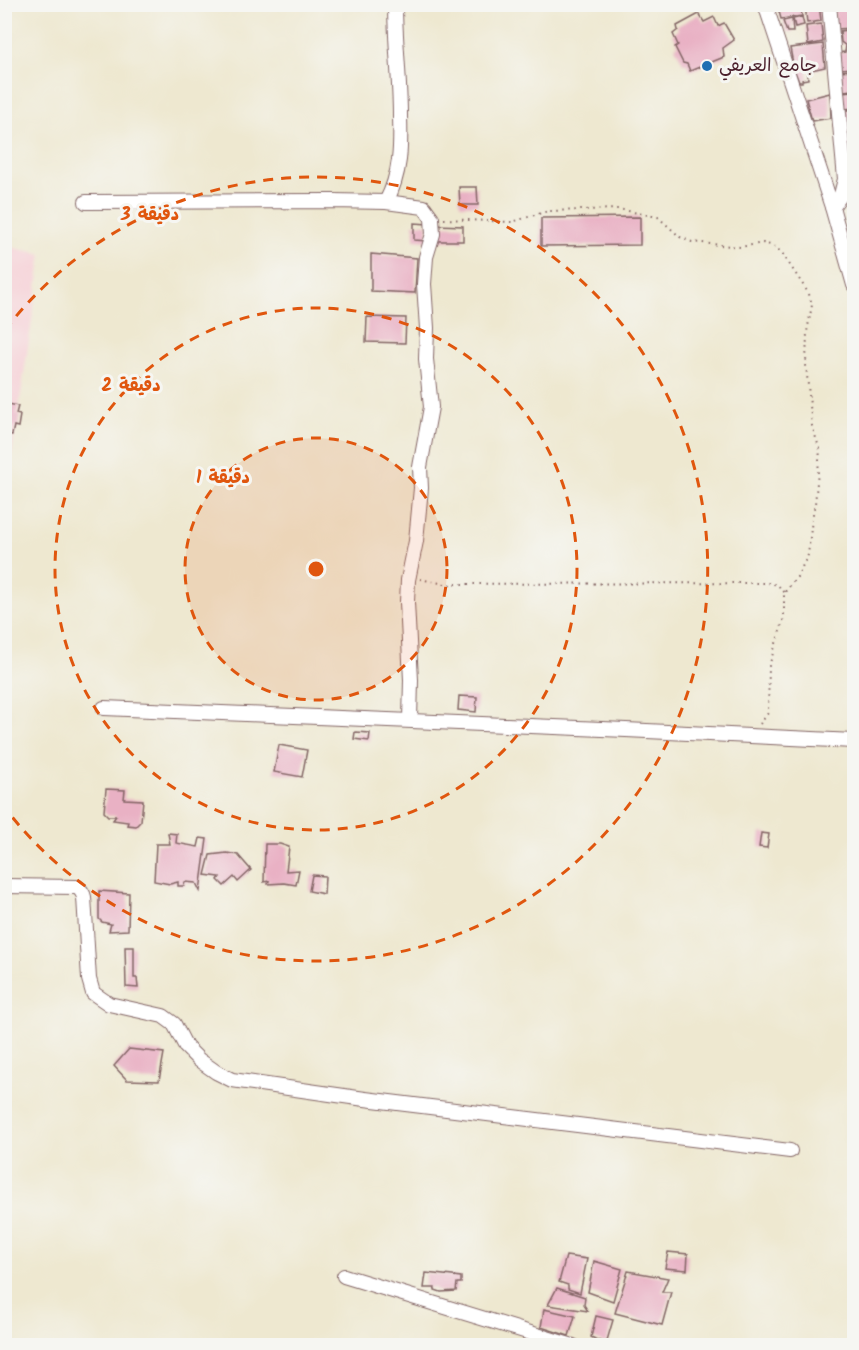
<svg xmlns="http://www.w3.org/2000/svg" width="859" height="1350" font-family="Kalam,'Playpen Sans Arabic',sans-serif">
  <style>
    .built { fill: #f6cfd6 }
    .building { fill: #e9b1c4 }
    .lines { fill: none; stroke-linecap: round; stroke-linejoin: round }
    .minor-casing { stroke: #836565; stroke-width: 16 }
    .path { stroke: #836565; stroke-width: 2; stroke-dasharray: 1.5 4.5; stroke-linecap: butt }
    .minor { stroke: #fff; stroke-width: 14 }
    .ring { fill: none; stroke: #e0560e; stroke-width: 3; stroke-dasharray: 10 8 }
    .poi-dot { fill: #1f6fb2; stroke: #f6f6f2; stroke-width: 2 }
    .labels { text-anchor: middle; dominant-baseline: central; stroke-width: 6; stroke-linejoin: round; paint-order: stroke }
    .poi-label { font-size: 18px; fill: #4a1f2b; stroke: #f6f6f2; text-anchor: start }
    .centre { fill: #e0560e; stroke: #f6f6f2; stroke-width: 3 }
    .ring-label { font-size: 18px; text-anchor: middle; font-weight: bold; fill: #e0560e; stroke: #f6f6f2; stroke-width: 6; stroke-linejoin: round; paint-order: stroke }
  </style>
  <rect width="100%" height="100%" fill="#f6f6f2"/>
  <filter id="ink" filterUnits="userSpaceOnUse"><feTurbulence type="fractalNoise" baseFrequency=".0167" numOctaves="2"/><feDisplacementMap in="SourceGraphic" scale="12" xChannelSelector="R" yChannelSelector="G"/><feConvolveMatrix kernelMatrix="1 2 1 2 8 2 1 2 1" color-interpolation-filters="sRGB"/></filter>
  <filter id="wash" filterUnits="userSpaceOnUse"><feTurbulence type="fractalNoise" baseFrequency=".008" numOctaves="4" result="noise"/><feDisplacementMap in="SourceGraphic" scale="24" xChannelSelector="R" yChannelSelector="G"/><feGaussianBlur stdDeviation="1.35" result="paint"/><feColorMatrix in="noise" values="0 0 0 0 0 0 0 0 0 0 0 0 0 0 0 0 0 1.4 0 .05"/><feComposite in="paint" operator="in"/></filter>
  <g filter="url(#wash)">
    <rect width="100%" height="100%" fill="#eee8d0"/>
    <polygon class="built" points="5,246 42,254 5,500"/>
    <g id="blocks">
      <g class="building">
        <polygon points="777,4 800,4 802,16 781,19"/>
        <polygon points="805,4 819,4 821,21 807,23"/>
        <polygon points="833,4 854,4 854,28 836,29"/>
        <polygon points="699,14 704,22 714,17 718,26 724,23 734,40 723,48 724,57 690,71 687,64 683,63 675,47 678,45 673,34 678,30 677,26"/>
        <polygon points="802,17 804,25 795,27 793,19"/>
        <polygon points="792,19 793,32 787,32 783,21"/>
        <polygon points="821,24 823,42 808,45 806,26"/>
        <polygon points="854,29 854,68 840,69 837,53 845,52 846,46 841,42 840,31"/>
        <polygon points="823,44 825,67 807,71 808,79 802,80 802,82 799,82 794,69 790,48"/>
        <polygon points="854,70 854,90 843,91 839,71"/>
        <polygon points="854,91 854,108 844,109 841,92"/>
        <polygon points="830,93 831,118 812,121 806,99"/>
        <polygon points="844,110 854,110 854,130 847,131"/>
        <polygon points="846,135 853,135 854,153 846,153"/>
        <polygon points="854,163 854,189 851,189 848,164"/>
        <polygon points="459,187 477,187 478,205 460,205"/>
        <polygon points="854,191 854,208 850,208 849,192"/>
        <polygon points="851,209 854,209 854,223 853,224"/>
        <polygon points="640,217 640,245 541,246 541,218"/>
        <polygon points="414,223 428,224 428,241 414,240"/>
        <polygon points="437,225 463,226 463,241 436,241"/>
        <polygon points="371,254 417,258 415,293 371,291"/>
        <polygon points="367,317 406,318 405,343 366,342"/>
        <polygon points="4,403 18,406 16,414 20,415 18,427 14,426 12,435 4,434"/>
        <polygon points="459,696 477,697 476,712 458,710"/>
        <polygon points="355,732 370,733 369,741 354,739"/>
        <polygon points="279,745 307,750 302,777 274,772"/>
        <polygon points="106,789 125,790 124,799 143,800 141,821 136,826 127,825 128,822 113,820 116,816 108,816 104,812"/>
        <polygon points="168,833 177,834 176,843 198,847 200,838 207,839 200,891 196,883 185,882 184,886 178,886 178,882 170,884 154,881 156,844 170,844"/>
        <polygon points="761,833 769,834 767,848 759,847"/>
        <polygon points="265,844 280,844 289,847 286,871 299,870 296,885 284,883 268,884 269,881 264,882"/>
        <polygon points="227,853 238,855 251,870 238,882 234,877 224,886 218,880 220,877 205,875 210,855"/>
        <polygon points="312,875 325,876 324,894 309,891"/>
        <polygon points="99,891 129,893 128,930 109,931 111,924 102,922 99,919"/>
        <polygon points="125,947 134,947 134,978 137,978 138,988 126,987"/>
        <polygon points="129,1049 164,1053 159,1081 127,1080 114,1066"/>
        <polygon points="668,1252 688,1254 687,1270 665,1268"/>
        <polygon points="566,1256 587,1259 580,1293 568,1289 568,1285 559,1282"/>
        <polygon points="594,1261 622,1269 613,1301 588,1292"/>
        <polygon points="628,1271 668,1278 662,1292 671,1292 662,1325 615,1313"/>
        <polygon points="426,1273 461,1277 461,1283 457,1283 456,1291 441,1292 435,1290 435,1288 424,1288"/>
        <polygon points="557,1288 585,1297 584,1305 588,1311 548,1305"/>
        <polygon points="544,1309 575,1316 569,1336 541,1327"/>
        <polygon points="596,1316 613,1320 606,1344 591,1337"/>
      </g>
    </g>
  </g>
  <g filter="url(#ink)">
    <use href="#blocks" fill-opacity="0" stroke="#836565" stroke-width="1.5"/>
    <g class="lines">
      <g class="minor-casing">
        <g id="minor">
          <polyline points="765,4 832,207 854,285"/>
          <polyline points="829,4 845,179 841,195 832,207"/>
          <path d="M86,202l246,-1 54,1c15,-29 15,-55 14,-86 0,-37 -5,-74 -5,-112"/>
          <polyline points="386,202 424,207 432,218 433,234 426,257 424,284 427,328 426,359 431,407 420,467 421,488 416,541 408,580 407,602 411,680 410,720"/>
          <polyline points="104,708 626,730 854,741"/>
          <path d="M4,886l73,1c4,3 6,5 7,10l5,82 4,14 16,11 54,12 11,8 12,23 13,13 17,12 16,8 133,19 425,52"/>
          <polyline points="344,1276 573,1346"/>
        </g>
      </g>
      <g class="path">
        <polyline points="444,219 512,222 548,211 618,209 658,217 680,237 692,242 740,247 763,243 774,246 782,253 809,294 812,305 807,332 806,365 812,426 820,450 815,504 812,519 808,555 797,577 784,593 784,618 769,666 768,713 760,724"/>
        <polyline points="420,579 445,584 768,583 778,585 784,593"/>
      </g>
      <use href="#minor" class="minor"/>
    </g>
  </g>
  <circle cx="316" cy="569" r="131" fill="#e0560e" fill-opacity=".12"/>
  <g class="ring">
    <circle cx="316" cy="569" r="131"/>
    <circle cx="316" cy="569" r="261"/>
    <path d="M5 330A392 392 0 1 1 5 808"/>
  </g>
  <circle class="poi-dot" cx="707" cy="66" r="6"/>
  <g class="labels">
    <g class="poi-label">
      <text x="719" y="66">جامع العريفي</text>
    </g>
  </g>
  <circle cx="316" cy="569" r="9" class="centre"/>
  <g class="ring-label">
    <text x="150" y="220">3 دقيقة</text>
    <text x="131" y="391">2 دقيقة</text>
    <text x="223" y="483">1 دقيقة</text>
  </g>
  <rect width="859" height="1350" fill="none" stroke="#f6f6f2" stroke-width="24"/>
</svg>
